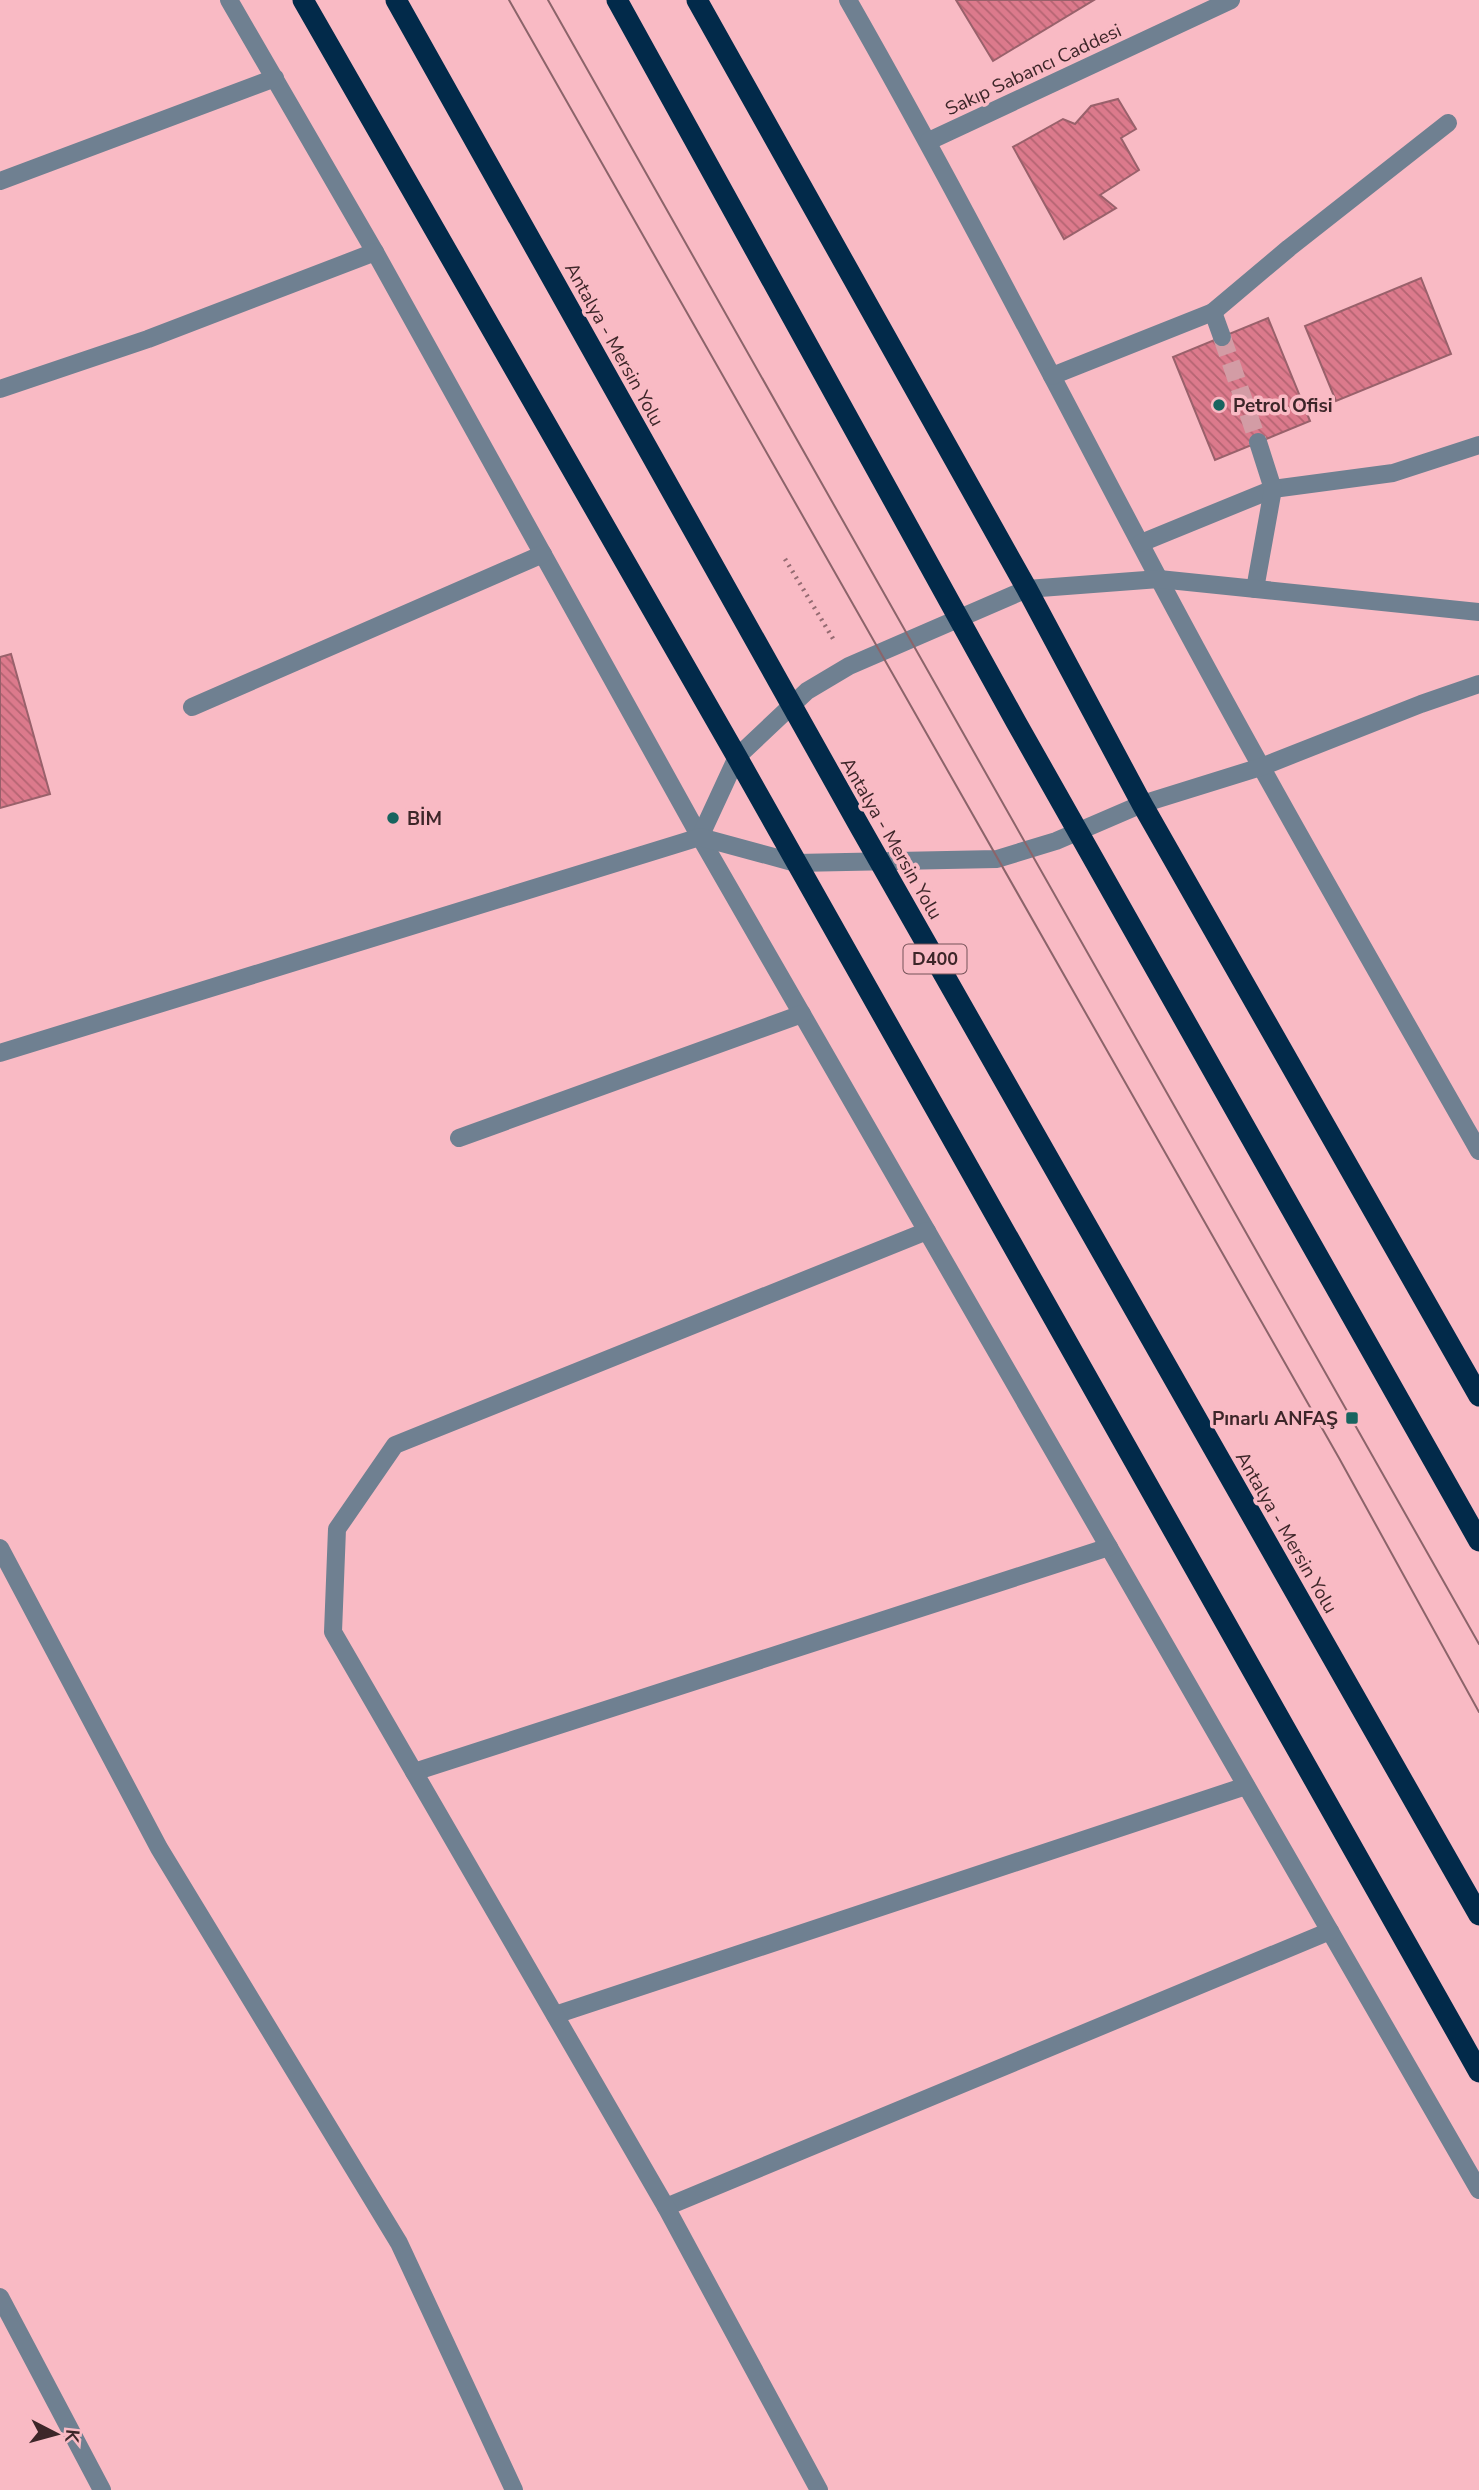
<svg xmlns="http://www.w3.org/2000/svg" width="1479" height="2490" font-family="'Nunito Sans',sans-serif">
  <defs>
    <pattern id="building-back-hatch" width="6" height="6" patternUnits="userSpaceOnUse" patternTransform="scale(1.75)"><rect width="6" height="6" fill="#dc7a8c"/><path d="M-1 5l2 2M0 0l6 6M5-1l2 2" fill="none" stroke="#b46472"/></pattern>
  </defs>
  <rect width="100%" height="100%" fill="#f9bac4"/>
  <!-- building -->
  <g fill="url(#building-back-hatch)" stroke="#99616b" stroke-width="2">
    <polygon points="956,0 1094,0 993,61"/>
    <polygon points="1118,99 1136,129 1121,138 1139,170 1100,195 1116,208 1064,239 1013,147 1063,119 1075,124 1091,106"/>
    <polygon points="1421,278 1451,354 1336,401 1305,326"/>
    <polygon points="1268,318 1310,421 1215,460 1173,357"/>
    <polygon points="11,654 50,794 0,808 0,657"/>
  </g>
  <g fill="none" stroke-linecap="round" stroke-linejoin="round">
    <!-- minor-tunnel -->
    <polyline stroke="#d39ca5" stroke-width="18" stroke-dasharray="18 9" stroke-linecap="butt" points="1222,337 1258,442"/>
    <!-- path -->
    <polyline stroke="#956b72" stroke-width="4.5" stroke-dasharray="2 5" stroke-linecap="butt" points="785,559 835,642"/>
    <!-- minor -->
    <g stroke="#6f8091" stroke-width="18">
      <polyline points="229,0 375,252 700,837 1479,2190"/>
      <path d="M 848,0 C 957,191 1057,387 1160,581 C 1262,773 1371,961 1479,1151"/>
      <polyline points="929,141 1231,0"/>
      <polyline points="0,181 275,78"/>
      <polyline points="1213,312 1289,248 1448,123"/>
      <polyline points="1052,376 1213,312 1222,337"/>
      <polyline points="0,389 148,339 375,252"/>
      <polyline points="1141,543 1273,489 1393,473 1479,445"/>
      <polyline points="1255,589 1273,489 1258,442"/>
      <polyline points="192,707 543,554"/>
      <polyline points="700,837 737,757 807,691 849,666 1027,589 1159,579 1479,612"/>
      <polyline points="0,1053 700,837 796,863 997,859 1056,841 1142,804 1261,767 1421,704 1479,684"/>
      <polyline points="459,1138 802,1014"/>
      <polyline points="0,1548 159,1848 399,2243 514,2490"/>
      <polyline points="414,1772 1109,1547"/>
      <polyline points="555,2015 1246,1786"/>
      <polyline points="666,2207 1330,1931"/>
      <polyline points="0,2297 102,2490"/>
      <polyline points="819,2490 666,2207 333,1632 337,1529 395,1445 927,1231"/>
    </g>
    <!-- highway -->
    <g stroke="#022a4a" stroke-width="21">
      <polyline points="303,0 737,757 1479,2072"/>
      <polyline points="697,0 1027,589 1142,804 1479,1396"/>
    </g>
    <!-- tram -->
    <g stroke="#8c646a" stroke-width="2">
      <polyline points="509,0 1339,1458 1479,1712"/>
      <polyline points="548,0 1479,1644"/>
    </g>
    <!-- highway-bridge -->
    <g stroke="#022a4a" stroke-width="21">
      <polyline points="396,0 860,827 1479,1915"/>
      <polyline points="617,0 1016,722 1479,1541"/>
    </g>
  </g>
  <!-- markers -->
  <g fill="#17645f" stroke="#f9bac4" stroke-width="2.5">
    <circle cx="1219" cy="405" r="7"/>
    <circle cx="393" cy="818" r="7"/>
    <rect x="1345" y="1411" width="14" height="14" rx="3.5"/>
  </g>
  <g text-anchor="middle" stroke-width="7" stroke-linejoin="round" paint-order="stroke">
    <!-- shield labels -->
    <rect fill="#f9bac4" stroke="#755258" stroke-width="2" x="903.5" y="944.5" width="63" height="29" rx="5"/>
    <g font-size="18" font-weight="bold" fill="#3d2629">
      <text x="935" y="965">D400</text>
    </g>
    <!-- street labels -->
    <g font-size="19" fill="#3d2629" stroke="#f9bac4">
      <text transform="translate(1033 69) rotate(-25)" y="7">Sakıp Sabancı Caddesi</text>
      <text transform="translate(615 344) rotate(61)" y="7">Antalya - Mersin Yolu</text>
      <text transform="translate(892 838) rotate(60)" y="7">Antalya - Mersin Yolu</text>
      <text transform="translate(1287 1532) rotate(60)" y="7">Antalya - Mersin Yolu</text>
    </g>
    <!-- poi labels -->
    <g font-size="19" font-weight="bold" fill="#3d2629" stroke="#f9bac4" text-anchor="start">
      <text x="1233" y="412">Petrol Ofisi</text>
      <text x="407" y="825">BİM</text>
      <text x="1338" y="1425" text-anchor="end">Pınarlı ANFAŞ</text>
    </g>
  </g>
  <!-- north arrow -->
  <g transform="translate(56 2434) rotate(96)" stroke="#f9bac4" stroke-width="5" paint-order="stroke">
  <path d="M0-5L12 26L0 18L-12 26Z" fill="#3d2629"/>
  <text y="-10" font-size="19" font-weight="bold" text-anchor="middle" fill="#3d2629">K</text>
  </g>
</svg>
